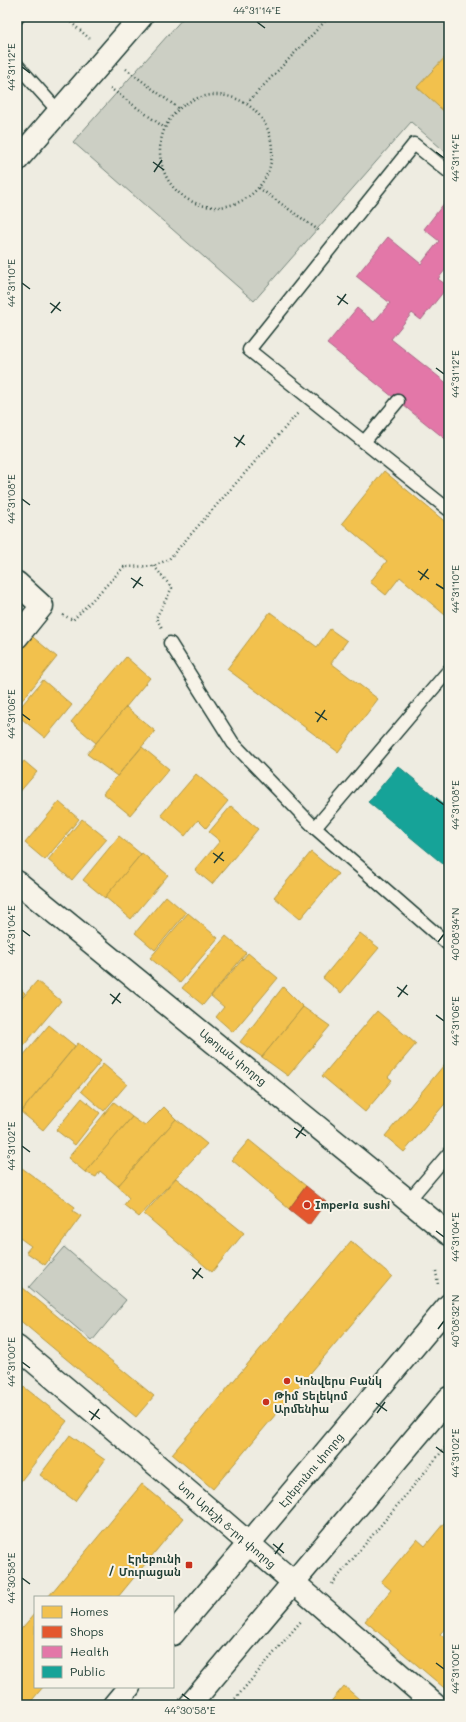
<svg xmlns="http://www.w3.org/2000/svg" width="466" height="1722" font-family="Mali,'Noto Sans Armenian',sans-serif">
  <rect width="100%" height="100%" fill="#eeece1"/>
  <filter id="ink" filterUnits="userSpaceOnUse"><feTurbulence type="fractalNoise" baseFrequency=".025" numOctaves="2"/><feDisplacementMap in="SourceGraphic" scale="8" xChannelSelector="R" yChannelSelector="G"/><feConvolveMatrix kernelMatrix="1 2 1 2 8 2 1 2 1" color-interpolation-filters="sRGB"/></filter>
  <g filter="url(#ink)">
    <!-- green -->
    <g fill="#cccfc4" stroke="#76867c">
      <polygon points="184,17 449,17 449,155 411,122 254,301 73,142"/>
      <polygon points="64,1247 126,1300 92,1341 29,1287"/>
    </g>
    <!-- homes -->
    <g fill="#f2c14e" stroke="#b39946">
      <polygon points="449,53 449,116 417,87"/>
      <polygon points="384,471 449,525 449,610 445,615 400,577 386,595 370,582 387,561 342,523"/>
      <polygon points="270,612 317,647 330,629 347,641 331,663 378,699 338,752 227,669"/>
      <polygon points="28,633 57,657 20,703 17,701 17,646"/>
      <polygon points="126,657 150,678 96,743 71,722"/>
      <polygon points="43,680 72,705 45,738 17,715 17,711"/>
      <polygon points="126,707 155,731 117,776 87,754"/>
      <polygon points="142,747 169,769 130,815 103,793"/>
      <polygon points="24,761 37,772 17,795 17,770"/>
      <polygon points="196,774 228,801 206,828 198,820 185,836 161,815"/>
      <polygon points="59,802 79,819 45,860 25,843"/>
      <polygon points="231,806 258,829 212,884 195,870 220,841 209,832"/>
      <polygon points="82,819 107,839 72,880 48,860"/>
      <polygon points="119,836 141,854 105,898 83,880"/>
      <polygon points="311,852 338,874 300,919 274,897"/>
      <polygon points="142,853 168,875 131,919 105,897"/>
      <polygon points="166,896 186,913 155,950 135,933"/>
      <polygon points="188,913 218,938 180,983 150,958"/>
      <polygon points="360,933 379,948 341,993 323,978"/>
      <polygon points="226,936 246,953 203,1005 182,988"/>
      <polygon points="248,953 278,978 233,1032 216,1017 224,1007 211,996"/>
      <polygon points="37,981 61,1001 24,1045 17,1039 17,1004"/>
      <polygon points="17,986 25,993 17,1003"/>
      <polygon points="283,987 303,1007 262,1057 240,1042"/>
      <polygon points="303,1007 330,1026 288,1076 262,1057"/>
      <polygon points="377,1011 416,1044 388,1077 392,1080 365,1112 322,1076"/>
      <polygon points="49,1025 75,1046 20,1113 17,1110 17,1063"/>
      <polygon points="78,1043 101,1061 43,1130 21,1112"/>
      <polygon points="17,1045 22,1049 17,1056"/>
      <polygon points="449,1059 449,1099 404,1152 385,1136"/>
      <polygon points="103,1064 127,1084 104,1111 81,1091"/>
      <polygon points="82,1098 100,1113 75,1145 56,1130"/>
      <polygon points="114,1102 132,1117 85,1172 68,1158"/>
      <polygon points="164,1107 176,1119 118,1186 100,1171 96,1177 85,1172 132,1117 145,1126"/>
      <polygon points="176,1119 207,1144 139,1217 124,1205 129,1198 118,1186"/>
      <polygon points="249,1140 306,1186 289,1209 232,1160"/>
      <polygon points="22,1168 75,1207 73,1211 81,1216 45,1265 26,1252 31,1246 17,1236 17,1174"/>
      <polygon points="176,1178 244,1233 212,1272 144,1214"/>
      <polygon points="351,1241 392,1276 213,1489 172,1454"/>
      <polygon points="17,1283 154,1396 136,1417 17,1318"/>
      <polygon points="24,1387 67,1421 17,1486 17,1396"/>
      <polygon points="70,1435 105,1460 75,1501 40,1475"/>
      <polygon points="142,1484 183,1518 118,1597 48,1597"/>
      <polygon points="449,1517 449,1624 440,1634 449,1642 449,1692 365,1621 391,1590 381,1582 417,1539 425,1546"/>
      <polygon points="35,1613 35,1687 43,1687 28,1705 17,1705 17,1634"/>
      <polygon points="344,1686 366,1705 328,1705"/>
    </g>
    <!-- shops -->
    <polygon fill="#e4572e" stroke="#a94f30" points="306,1186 326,1202 309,1225 289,1209"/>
    <!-- health -->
    <polygon fill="#e377a8" stroke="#a86685" points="449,197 449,265 438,279 448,286 421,320 412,313 391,339 449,385 449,442 327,344 357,308 374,322 390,303 356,276 388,237 421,264 439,241 424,229"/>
    <!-- public -->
    <polygon fill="#17a398" stroke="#19847a" points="398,766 449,808 449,869 368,802"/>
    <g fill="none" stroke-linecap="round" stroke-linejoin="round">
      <!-- service casing -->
      <g stroke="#1f3d34" stroke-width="15">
        <g id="service">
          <polyline points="17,18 18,17"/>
          <polyline points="17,65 59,112"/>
          <polyline points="449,172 414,144 249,350 449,510"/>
          <polyline points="364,442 398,401"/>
          <polyline points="170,643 233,743 315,828 449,945"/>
          <polyline points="315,828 449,670"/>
          <polyline points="409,1200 449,1153"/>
        </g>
      </g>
      <!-- minor casing -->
      <g stroke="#1f3d34" stroke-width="25">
        <g id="minor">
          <polyline points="17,160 141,17"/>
          <polyline points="17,583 42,606 17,637"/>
          <polyline points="17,1347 224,1522 435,1705"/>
        </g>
      </g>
      <!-- secondary casing -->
      <g stroke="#1f3d34" stroke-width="25">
        <polyline id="secondary" points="17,882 449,1234"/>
      </g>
      <!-- primary casing -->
      <g stroke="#1f3d34" stroke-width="25">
        <g id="primary">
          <polyline points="173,1634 449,1305"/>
          <polyline points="114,1705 129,1687"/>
          <polyline points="190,1705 449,1398"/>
        </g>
      </g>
      <!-- path -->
      <g stroke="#1f3d34" stroke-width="2.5" stroke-dasharray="1 3" stroke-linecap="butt">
        <polyline points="65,17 90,39"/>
        <polyline points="126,69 178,108"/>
        <polyline points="110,88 165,128"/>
        <circle cx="216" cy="151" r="56"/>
        <polyline points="247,103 329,17"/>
        <polyline points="259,188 321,232"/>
        <polyline points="154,566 172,588 156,618 162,628"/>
        <polyline points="63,615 73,620 124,567 154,566 169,559 298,413"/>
        <polyline points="436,1271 438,1285"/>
        <polyline points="332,1584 449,1443"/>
        <polyline points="230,1705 302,1620"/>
      </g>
      <!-- service -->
      <use href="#service" stroke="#f7f3e8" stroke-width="12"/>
      <!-- minor -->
      <use href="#minor" stroke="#f7f3e8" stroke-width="22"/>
      <!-- secondary -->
      <use href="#secondary" stroke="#f7f3e8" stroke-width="22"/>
      <!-- primary -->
      <use href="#primary" stroke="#f7f3e8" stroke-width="22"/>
    </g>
  </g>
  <!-- ticks -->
  <path fill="none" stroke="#1f3d34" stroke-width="1.5" d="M 257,22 L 265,28M 22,67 L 30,73M 436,152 L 444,158M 153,162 L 164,170M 154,172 L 162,160M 22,283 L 30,289M 337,296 L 348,304M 50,303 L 61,311M 338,305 L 346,294M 51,313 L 60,302M 436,368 L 444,374M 234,437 L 245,445M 236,447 L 244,435M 22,499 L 30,505M 418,571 L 429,579M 131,578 L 143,586M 420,580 L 428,569M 436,584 L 444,589M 133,588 L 141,577M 315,712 L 327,720M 22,714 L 30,720M 317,722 L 325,710M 436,799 L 444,805M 213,853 L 224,861M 214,863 L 223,852M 22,930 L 30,936M 438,942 L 444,934M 397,987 L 408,995M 110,994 L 121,1003M 398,997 L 407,985M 112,1004 L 120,993M 436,1015 L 444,1021M 294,1128 L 306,1136M 296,1138 L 304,1127M 22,1146 L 30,1152M 436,1231 L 444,1237M 192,1269 L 203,1278M 193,1279 L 201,1268M 438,1329 L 444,1321M 22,1362 L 30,1368M 376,1403 L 387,1411M 89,1411 L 100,1419M 377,1413 L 385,1402M 91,1420 L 99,1409M 436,1447 L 444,1453M 273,1544 L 284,1553M 275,1554 L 283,1543M 22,1578 L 30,1584M 436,1663 L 444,1669M 182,1694 L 190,1700"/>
  <!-- markers -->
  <g fill="#c8321e" stroke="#f7f3e8" stroke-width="1.5">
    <circle cx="307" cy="1205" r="4"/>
    <circle cx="287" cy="1381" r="4"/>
    <circle cx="266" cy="1402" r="4"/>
    <rect x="185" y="1561" width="8" height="8" rx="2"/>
  </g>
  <g text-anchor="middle" stroke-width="4" stroke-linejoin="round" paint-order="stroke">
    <!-- street labels -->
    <g font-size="11" fill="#1f3d34" stroke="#f7f3e8">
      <text transform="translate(233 1057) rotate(39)" y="4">Աթոյան փողոց</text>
      <text transform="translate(311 1470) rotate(-50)" y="4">Էրեբունու փողոց</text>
      <text transform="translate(227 1525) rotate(41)" y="4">Նոր Արեշի 8-րդ փողոց</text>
    </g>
    <!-- poi labels -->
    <g font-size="11" font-weight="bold" fill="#1f3d34" stroke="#f7f3e8" text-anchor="start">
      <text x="315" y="1209">Imperia sushi</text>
      <text x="295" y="1385">Կոնվերս Բանկ</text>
      <text x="274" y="1400">Թիմ Տելեկոմ<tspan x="274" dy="13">Արմենիա</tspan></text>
      <text x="181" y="1563" text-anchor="end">Էրեբունի<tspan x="181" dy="13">/ Մուրացան</tspan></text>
    </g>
  </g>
  <!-- margin -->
  <rect width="466" height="1722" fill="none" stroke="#f7f3e8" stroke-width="44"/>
  <!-- legend -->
  <rect x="34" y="1596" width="140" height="92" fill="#f7f3e8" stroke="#a1aaa0"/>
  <rect x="42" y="1606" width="20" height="12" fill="#f2c14e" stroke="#a1aaa0"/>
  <text x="70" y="1616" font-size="12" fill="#1f3d34">Homes</text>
  <rect x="42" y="1626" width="20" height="12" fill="#e4572e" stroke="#a1aaa0"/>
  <text x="70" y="1636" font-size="12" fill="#1f3d34">Shops</text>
  <rect x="42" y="1646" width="20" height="12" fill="#e377a8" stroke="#a1aaa0"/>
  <text x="70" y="1656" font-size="12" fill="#1f3d34">Health</text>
  <rect x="42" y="1666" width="20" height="12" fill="#17a398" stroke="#a1aaa0"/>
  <text x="70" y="1676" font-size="12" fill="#1f3d34">Public</text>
  <rect x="22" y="22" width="422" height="1678" fill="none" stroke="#1f3d34" stroke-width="1.5"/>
  <g font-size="10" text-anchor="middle" fill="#1f3d34">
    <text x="257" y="14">44°31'14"E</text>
    <text transform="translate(11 67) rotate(-90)" y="4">44°31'12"E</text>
    <text transform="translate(455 158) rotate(-90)" y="4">44°31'14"E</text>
    <text transform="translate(11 283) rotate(-90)" y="4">44°31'10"E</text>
    <text transform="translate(455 374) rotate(-90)" y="4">44°31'12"E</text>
    <text transform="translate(11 499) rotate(-90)" y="4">44°31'08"E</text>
    <text transform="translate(455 589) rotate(-90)" y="4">44°31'10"E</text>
    <text transform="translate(11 714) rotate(-90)" y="4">44°31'06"E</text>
    <text transform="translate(455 805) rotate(-90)" y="4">44°31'08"E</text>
    <text transform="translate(11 930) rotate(-90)" y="4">44°31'04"E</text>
    <text transform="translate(455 934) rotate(-90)" y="4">40°08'34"N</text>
    <text transform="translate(455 1021) rotate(-90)" y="4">44°31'06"E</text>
    <text transform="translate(11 1146) rotate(-90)" y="4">44°31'02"E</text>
    <text transform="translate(455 1237) rotate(-90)" y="4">44°31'04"E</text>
    <text transform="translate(455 1321) rotate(-90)" y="4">40°08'32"N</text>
    <text transform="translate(11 1362) rotate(-90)" y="4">44°31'00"E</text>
    <text transform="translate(455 1453) rotate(-90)" y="4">44°31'02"E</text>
    <text transform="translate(11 1578) rotate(-90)" y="4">44°30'58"E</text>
    <text transform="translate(455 1669) rotate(-90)" y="4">44°31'00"E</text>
    <text x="190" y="1714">44°30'58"E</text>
  </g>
</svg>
